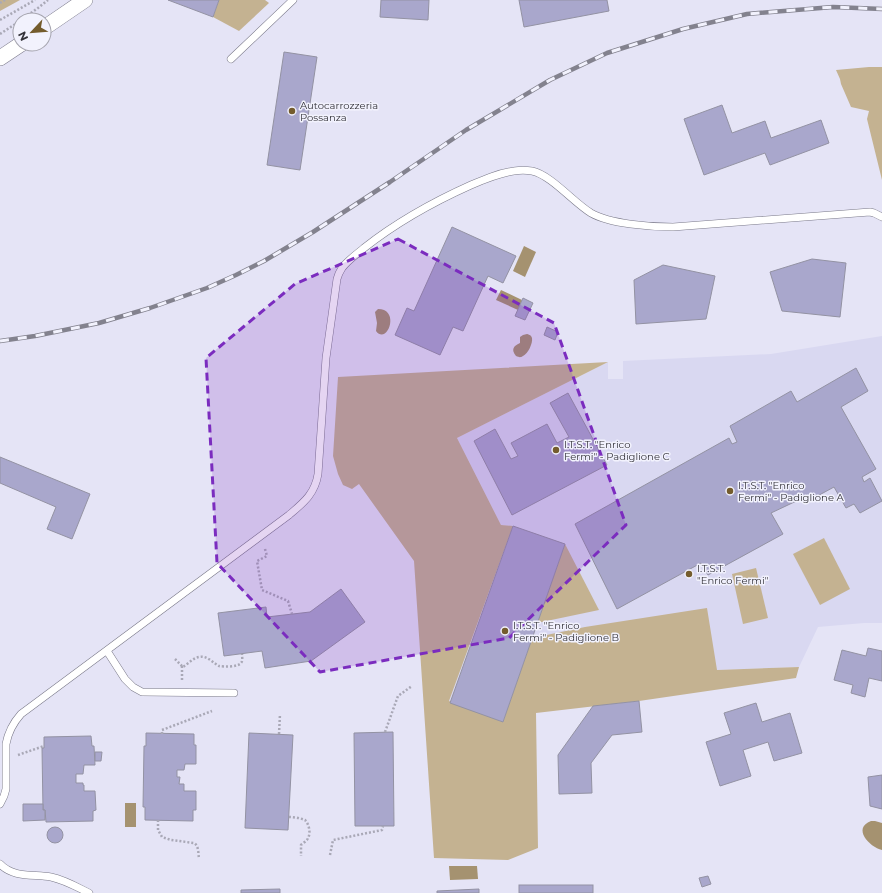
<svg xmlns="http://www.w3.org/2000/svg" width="882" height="893" font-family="Montserrat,sans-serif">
  <rect width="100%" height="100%" fill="#e5e4f6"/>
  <!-- built -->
  <polygon fill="#d9d8f1" points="882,336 882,623 864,623 818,627 799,667 717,670 594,689 503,722 449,701 512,526 501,525 457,438 608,362 608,379 623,379 623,361 771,354"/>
  <!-- green -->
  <g fill="#c4b291">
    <polygon points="0,0 20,0 0,11"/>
    <polygon points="219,0 265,0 269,3 239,31 213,17"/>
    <polygon points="869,67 882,67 882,180 867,119 869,111 851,107 841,84 840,79 836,70"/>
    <polygon points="608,362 457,438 501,525 513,526 449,701 503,722 532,638 585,627 707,608 717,670 799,667 796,678 639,701 536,713 538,848 508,860 434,858 414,561 359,484 352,489 343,485 338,474 333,456 338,377"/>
    <polygon points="824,538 850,589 820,605 793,554"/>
    <polygon points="565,544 599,610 537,623"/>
    <polygon points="756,568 768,618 743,624 732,574"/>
  </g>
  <!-- water -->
  <g fill="#a59270">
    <polygon points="524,246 536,252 525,277 513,271"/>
    <polygon points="501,290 522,300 518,310 496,300"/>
    <path d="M 378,309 C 401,309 387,346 376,331 L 377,323 L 375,312 Z"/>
    <path d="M 527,334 C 530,335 531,335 532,338 C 533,343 528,354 523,356 C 520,358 519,357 516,356 C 511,350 513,346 520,343 L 520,337 L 523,335 Z"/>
    <rect x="125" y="803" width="11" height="24"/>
    <path d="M 871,821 L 875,821 L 882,823 L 882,850 C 869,847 852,828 871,821 Z"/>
    <polygon points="449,866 477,866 478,879 450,880"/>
  </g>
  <!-- building -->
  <g fill="#a9a7cc" stroke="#9392a3">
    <polygon points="168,0 219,0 213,17"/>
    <polygon points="381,0 429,0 428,20 380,17"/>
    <polygon points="519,0 607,0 609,11 524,27"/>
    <polygon points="284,52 317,57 300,170 267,165"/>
    <polygon points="722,105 732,133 765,121 771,138 821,120 829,143 770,165 765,153 704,175 684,119"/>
    <polygon points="452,227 516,256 503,283 488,276 463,331 453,327 440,355 395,335 407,308 414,311"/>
    <polygon points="812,259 846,263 840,317 782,311 770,272"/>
    <polygon points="663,265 715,276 706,319 636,324 634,280"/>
    <polygon points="523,298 533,303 525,320 515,316"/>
    <polygon points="547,327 558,332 555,340 544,335"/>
    <polygon points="856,368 868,391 841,407 876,469 862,477 864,482 870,478 882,501 860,513 854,504 846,508 834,487 810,500 807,496 771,513 783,534 708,575 701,563 617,609 575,524 729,438 732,444 737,442 730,426 791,391 797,402"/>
    <polygon points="568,393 607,465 512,515 474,441 495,429 511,459 518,456 511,443 547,424 557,443 569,437 550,403"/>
    <polygon points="0,457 90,494 72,539 47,529 56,507 0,483"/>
    <polygon points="513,526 565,544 503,722 450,703"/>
    <polygon points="341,589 365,622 311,661 265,668 262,651 224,656 218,613 266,607 267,617 310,612"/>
    <polygon points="868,648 882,651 882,681 869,678 865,697 851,693 853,685 834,680 842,650 866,656"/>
    <polygon points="639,701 642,732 612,735 591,763 592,793 559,794 558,755 593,706"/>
    <polygon points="756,703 762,722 790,713 802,753 774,761 768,742 743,750 751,776 720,786 706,742 731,734 724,713"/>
    <polygon points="393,732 394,826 355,826 354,733"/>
    <polygon points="146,733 194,734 194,745 196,745 196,764 185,764 184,770 177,770 177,777 180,777 179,784 184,784 184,791 196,791 196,810 193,810 193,821 145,820 145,807 143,807 144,746 146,746"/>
    <polygon points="249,733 293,735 288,830 245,828"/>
    <polygon points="91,736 92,746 94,746 95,765 84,765 83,774 76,774 76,783 83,783 83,785 84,785 84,791 95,791 96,810 93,811 93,821 46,822 45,810 43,810 42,748 44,748 44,737"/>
    <polygon points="95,752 102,752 101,761 95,761"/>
    <polygon points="882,775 882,809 870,806 868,777"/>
    <polygon points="23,804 43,804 43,810 45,810 45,820 23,821"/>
    <circle cx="55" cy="835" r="8"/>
    <polygon points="708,876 711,884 702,887 699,878"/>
    <rect x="519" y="885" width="74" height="8"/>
    <polygon points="280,889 280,893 241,893 241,890"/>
    <polygon points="479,889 479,893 437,893 437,891"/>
  </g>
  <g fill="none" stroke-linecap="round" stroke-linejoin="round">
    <!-- lane casing -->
    <g stroke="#7a7989" stroke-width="8">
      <g id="lane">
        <polyline points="231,59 293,0"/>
        <polyline points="107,651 125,679 133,687 142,692 234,693"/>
        <path d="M 0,804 L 4,796 L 6,789 L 6,744 C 8,733 13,723 21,714 L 289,515 C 303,503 315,494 318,474 L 326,358 L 337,279 C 338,275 340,271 342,268 C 348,260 357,254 364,248 C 397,222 433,202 471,185 C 485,179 499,173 514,171 C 520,170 526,170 532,171 C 551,175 573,202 591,213 C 610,224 651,227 673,227 L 870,212 L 874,213 L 882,217"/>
        <path d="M 0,864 C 13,878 34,874 51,877 C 65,880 77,887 89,893"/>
      </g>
    </g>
    <!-- street casing -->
    <g stroke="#7a7989" stroke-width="16">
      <g id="street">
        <polyline points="44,28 85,0"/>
        <polyline points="0,58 21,44"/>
      </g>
    </g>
    <!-- path -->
    <g stroke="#a9a8b6" stroke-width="2.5" stroke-dasharray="2 2" stroke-linecap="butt">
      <polyline points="0,3 5,0"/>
      <polyline points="0,20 35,0"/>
      <polyline points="21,20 38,8 48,0"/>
      <polyline points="0,34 20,21"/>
      <polyline points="265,549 267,556 257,561 262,590 288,601 292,614"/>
      <path d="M 175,659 L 183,667 C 188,664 193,658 199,657 C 207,655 213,663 219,666 C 224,667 238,667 241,663 C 243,661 242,657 242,654"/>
      <polyline points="182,666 182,680"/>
      <polyline points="385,732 398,696 412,686"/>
      <polyline points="162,734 162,730 212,711"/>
      <polyline points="279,734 280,714"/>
      <polyline points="18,755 44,746"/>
      <path d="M 289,817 C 294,817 300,818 305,820 C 309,824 311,833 308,838 C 307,841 303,843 301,845 L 301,856"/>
      <path d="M 158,820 L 158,830 L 162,837 L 171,840 L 194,843 C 199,846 198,853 199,858"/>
      <polyline points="330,855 333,840 382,830 383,826"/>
    </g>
    <!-- lane -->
    <use href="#lane" stroke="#fff" stroke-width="7"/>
    <!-- street -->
    <use href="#street" stroke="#fff" stroke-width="15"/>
    <!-- rail casing -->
    <g stroke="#83828e" stroke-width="4.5">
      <polyline id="rail" points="0,341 35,336 99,323 150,308 207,288 236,275 264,261 313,232 390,182 466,130 550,80 607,53 683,29 747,14 833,7 882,9"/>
    </g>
    <!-- rail -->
    <use href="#rail" stroke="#f2f2fd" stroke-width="3" stroke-dasharray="9" stroke-linecap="butt"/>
  </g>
  <!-- marked area -->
  <path fill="#7b2cbf" fill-opacity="0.2" stroke="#7b2cbf" stroke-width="3" stroke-dasharray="8 5" stroke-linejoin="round" d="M 398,239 L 554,323 L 626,525 L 509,638 L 320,672 L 217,563 L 206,358 L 295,284 Z"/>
  <!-- markers -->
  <g fill="#745c2d" stroke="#f2f2fd" stroke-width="1.5">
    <circle cx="292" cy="111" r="4"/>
    <circle cx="556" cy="450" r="4"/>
    <circle cx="730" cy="491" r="4"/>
    <circle cx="689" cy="574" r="4"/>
    <circle cx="505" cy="631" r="4"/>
  </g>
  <g text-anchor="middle" stroke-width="3" stroke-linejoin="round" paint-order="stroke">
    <!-- poi labels -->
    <g font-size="10" fill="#333239" stroke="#f2f2fd" text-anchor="start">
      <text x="300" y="109">Autocarrozzeria<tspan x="300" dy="12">Possanza</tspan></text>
      <text x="564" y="448">I.T.S.T. "Enrico<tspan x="564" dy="12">Fermi" - Padiglione C</tspan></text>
      <text x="738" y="489">I.T.S.T. "Enrico<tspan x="738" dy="12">Fermi" - Padiglione A</tspan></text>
      <text x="697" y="572">I.T.S.T.<tspan x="697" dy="12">"Enrico Fermi"</tspan></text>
      <text x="513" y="629">I.T.S.T. "Enrico<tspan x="513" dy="12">Fermi" - Padiglione B</tspan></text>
    </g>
  </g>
  <!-- north arrow -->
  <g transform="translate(32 32) rotate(244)"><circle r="19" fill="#f2f2fd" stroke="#a6a5af"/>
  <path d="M0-3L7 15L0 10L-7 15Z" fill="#745c2d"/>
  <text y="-6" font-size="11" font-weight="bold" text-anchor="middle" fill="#333239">N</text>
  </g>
</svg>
